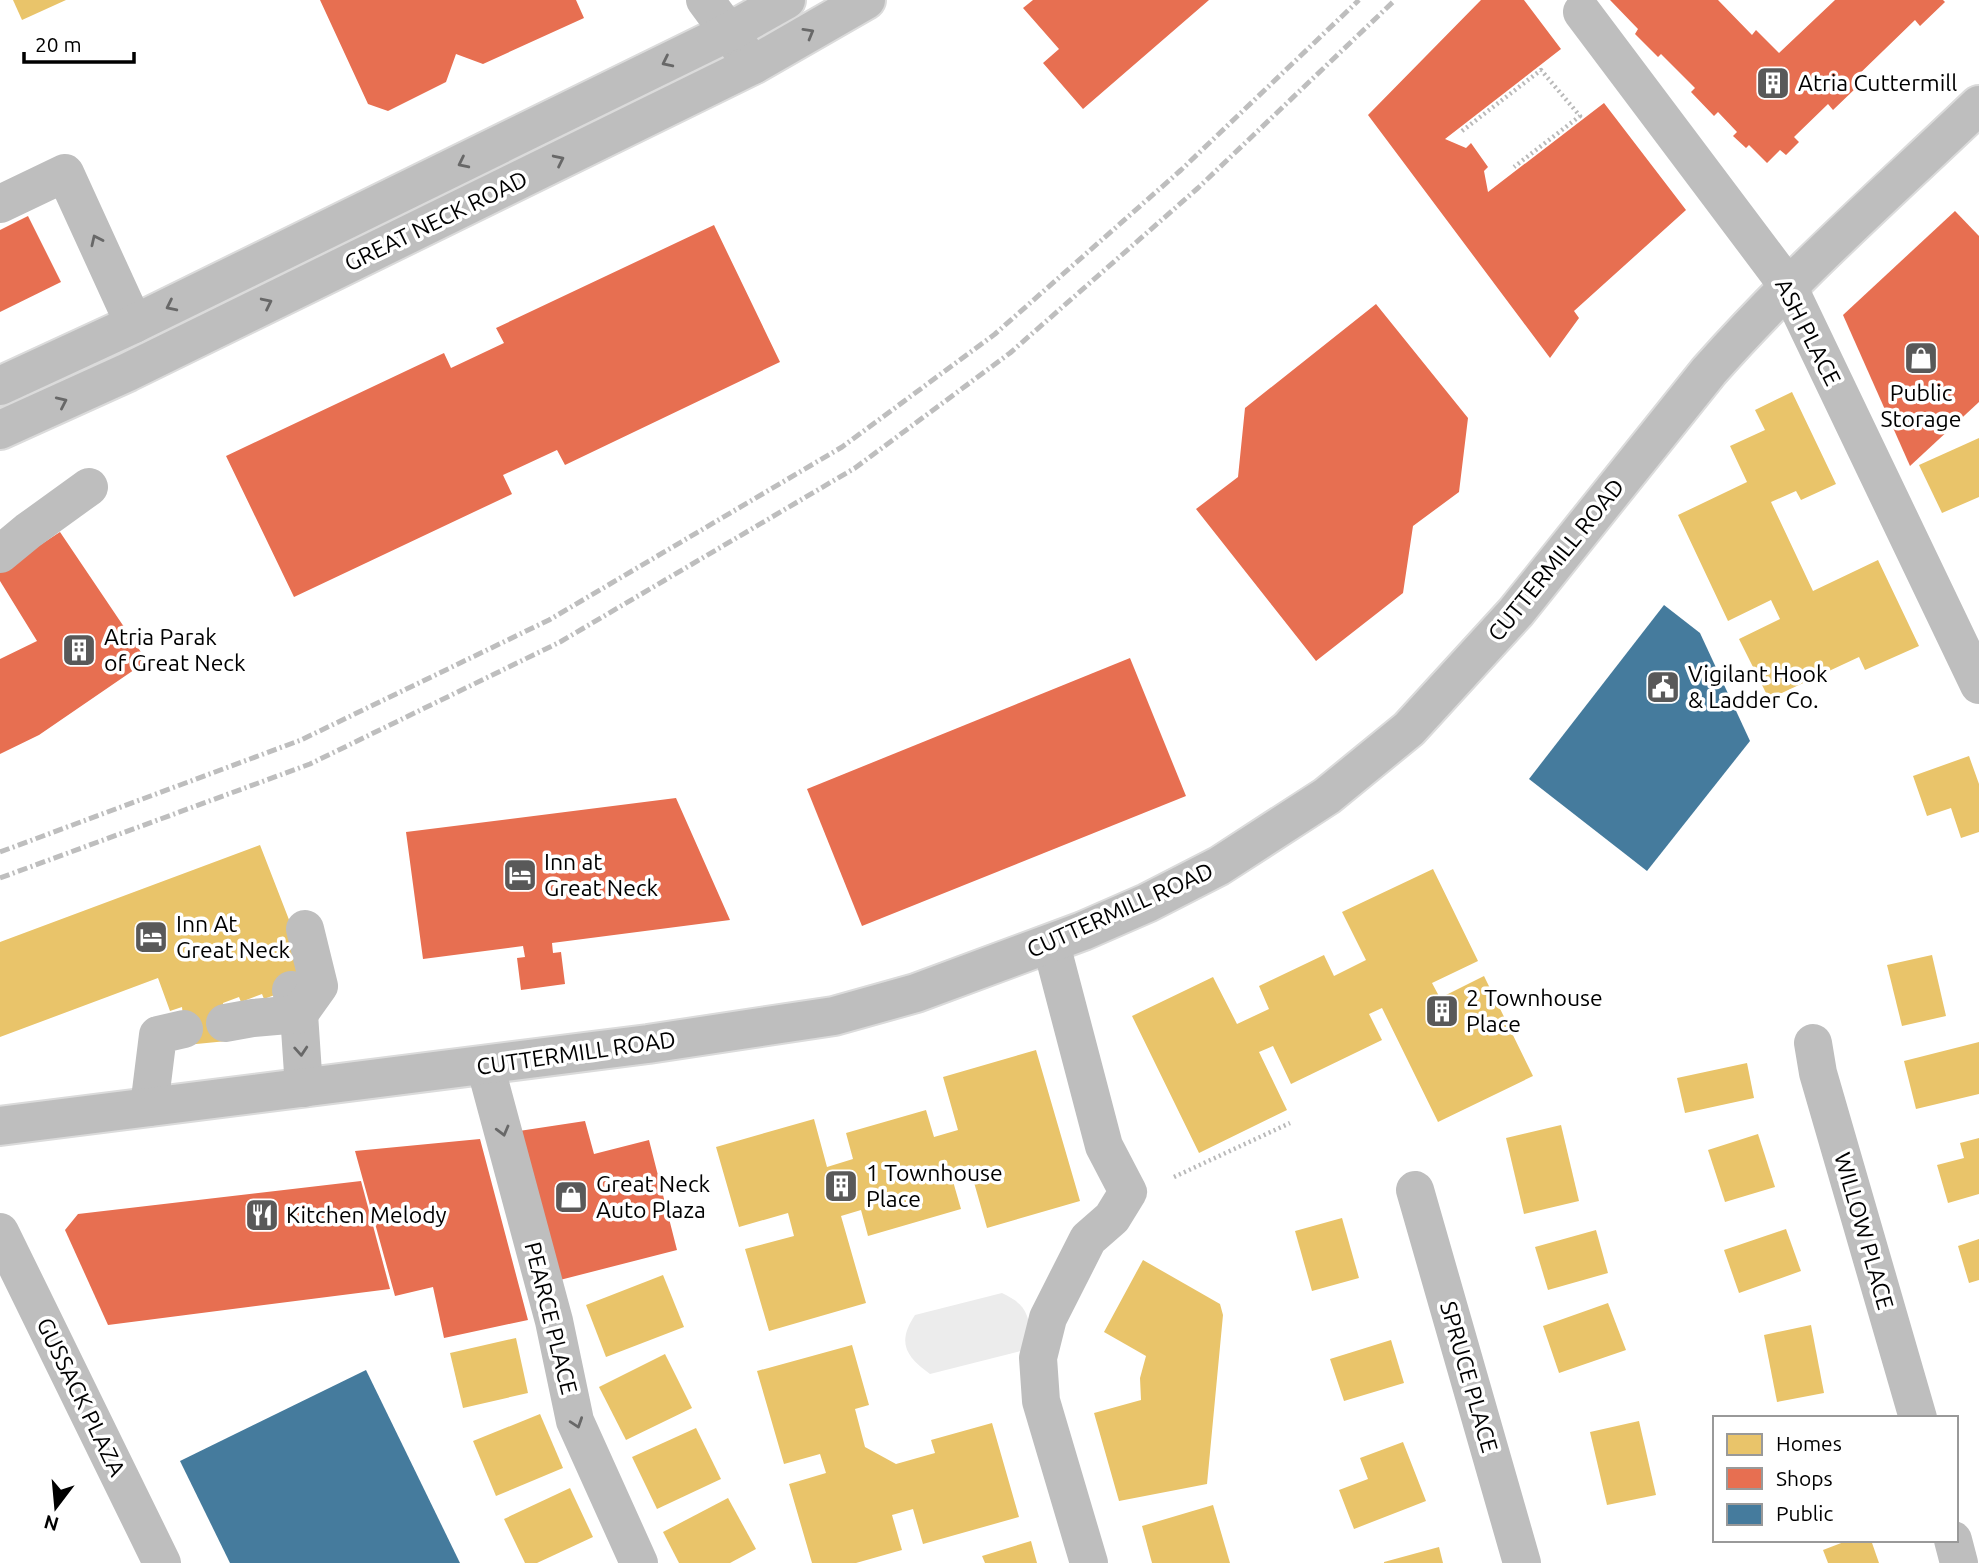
<svg xmlns="http://www.w3.org/2000/svg" width="1979" height="1563" font-family="Ubuntu,sans-serif">
  <rect width="100%" height="100%" fill="#fff"/>
  <!-- green -->
  <path fill="#ececec" d="M 1002,1293 C 1025,1304 1028,1312 1031,1336 L 1021,1351 L 930,1374 C 905,1356 897,1342 915,1315 Z"/>
  <!-- homes -->
  <g fill="#e9c46a">
    <polygon points="13,0 66,0 22,20"/>
    <polygon points="1792,392 1836,484 1801,500 1796,491 1771,502 1813,591 1878,560 1919,646 1865,670 1859,657 1769,699 1739,639 1780,619 1771,600 1728,621 1678,515 1747,482 1730,446 1765,430 1755,410"/>
    <polygon points="1979,438 1979,497 1942,513 1919,465"/>
    <polygon points="1969,756 1979,784 1979,832 1961,838 1951,808 1927,816 1913,776"/>
    <polygon points="260,845 293,930 296,956 296,987 264,999 262,994 241,1002 239,997 223,1003 227,1041 186,1045 182,1007 170,1011 158,978 0,1037 0,942"/>
    <polygon points="1433,869 1478,961 1432,983 1440,998 1484,976 1533,1076 1438,1122 1382,1008 1369,1014 1382,1040 1291,1084 1273,1046 1259,1052 1287,1110 1199,1153 1132,1016 1213,977 1237,1024 1269,1009 1259,986 1324,955 1334,976 1366,960 1342,912"/>
    <polygon points="1932,955 1946,1016 1902,1026 1887,965"/>
    <polygon points="1979,1042 1979,1094 1916,1109 1904,1061"/>
    <polygon points="1036,1050 1080,1201 987,1228 969,1165 950,1171 961,1209 868,1236 861,1210 841,1216 866,1303 769,1331 745,1249 794,1236 788,1213 739,1227 716,1147 814,1119 827,1167 853,1159 846,1133 926,1110 934,1137 958,1130 943,1077"/>
    <polygon points="1747,1063 1754,1098 1685,1113 1677,1078"/>
    <polygon points="1561,1125 1579,1201 1524,1214 1506,1138"/>
    <polygon points="1758,1134 1775,1187 1725,1202 1708,1150"/>
    <polygon points="1979,1138 1979,1194 1948,1203 1937,1165 1964,1158 1960,1143"/>
    <polygon points="1342,1218 1359,1278 1312,1291 1295,1231"/>
    <polygon points="1786,1229 1801,1271 1739,1293 1724,1250"/>
    <polygon points="1596,1230 1608,1273 1548,1290 1535,1247"/>
    <polygon points="1979,1239 1979,1280 1969,1283 1958,1246"/>
    <polygon points="1143,1260 1220,1304 1223,1315 1207,1484 1119,1501 1094,1413 1141,1400 1140,1378 1146,1356 1104,1332"/>
    <polygon points="663,1275 684,1327 606,1357 586,1305"/>
    <polygon points="1608,1303 1626,1350 1559,1373 1543,1326"/>
    <polygon points="1811,1325 1824,1393 1777,1402 1764,1335"/>
    <polygon points="516,1338 528,1393 463,1408 450,1353"/>
    <polygon points="1391,1340 1404,1383 1344,1401 1330,1359"/>
    <polygon points="852,1345 869,1405 855,1409 865,1447 896,1464 935,1453 931,1440 992,1423 1019,1517 923,1544 913,1509 892,1515 902,1550 856,1563 812,1563 789,1484 826,1473 820,1454 784,1464 757,1371"/>
    <polygon points="665,1354 692,1408 626,1440 599,1387"/>
    <polygon points="540,1414 563,1468 496,1496 473,1441"/>
    <polygon points="1639,1421 1656,1495 1607,1505 1590,1432"/>
    <polygon points="696,1428 721,1479 657,1509 632,1457"/>
    <polygon points="1403,1442 1426,1501 1354,1529 1339,1490 1368,1479 1360,1458"/>
    <polygon points="570,1488 593,1537 537,1563 525,1563 504,1519"/>
    <polygon points="728,1498 756,1549 730,1563 679,1563 663,1532"/>
    <polygon points="1213,1505 1230,1563 1152,1563 1142,1526"/>
    <polygon points="1849,1540 1871,1540 1879,1563 1828,1563 1823,1550"/>
    <polygon points="1031,1541 1037,1563 985,1563 982,1556"/>
    <polygon points="1439,1547 1443,1563 1384,1563 1384,1562"/>
  </g>
  <!-- shops -->
  <g fill="#e76f51">
    <polygon points="320,0 576,0 584,18 483,64 456,54 446,82 388,111 368,104"/>
    <polygon points="1033,0 1209,0 1083,109 1043,63 1059,49 1023,8"/>
    <polygon points="1481,0 1524,0 1561,49 1445,139 1466,148 1471,143 1488,167 1484,171 1488,192 1604,103 1686,210 1574,311 1579,318 1550,358 1368,115"/>
    <polygon points="1610,0 1718,0 1752,35 1756,30 1779,53 1835,0 1943,0 1945,2 1920,26 1915,20 1852,81 1858,86 1833,110 1828,104 1794,137 1799,142 1786,155 1780,150 1767,163 1749,145 1746,148 1733,136 1737,132 1718,112 1714,116 1691,92 1695,88 1661,54 1658,57 1635,34 1638,29"/>
    <polygon points="1955,211 1979,236 1979,402 1910,466 1843,315"/>
    <polygon points="28,216 61,282 0,312 0,230"/>
    <polygon points="714,225 780,362 565,465 557,450 503,475 512,494 294,597 226,456 444,353 451,368 504,343 496,328"/>
    <polygon points="1376,304 1468,418 1459,492 1413,526 1403,593 1316,661 1196,509 1238,477 1245,408"/>
    <polygon points="60,532 147,661 39,735 0,754 0,659 37,641 0,581 0,571"/>
    <polygon points="1130,658 1186,796 862,926 807,789"/>
    <polygon points="676,798 730,920 552,943 553,953 561,952 565,984 521,990 517,958 525,957 523,946 423,959 406,832"/>
    <polygon points="585,1121 594,1154 649,1140 677,1250 556,1281 519,1131"/>
    <polygon points="480,1139 528,1320 444,1338 433,1287 395,1296 355,1151"/>
    <polygon points="361,1181 390,1289 108,1325 65,1230 78,1214"/>
  </g>
  <!-- public -->
  <g fill="#457b9d">
    <polygon points="1664,605 1700,633 1750,741 1647,871 1529,779"/>
    <polygon points="366,1370 460,1563 230,1563 180,1461"/>
  </g>
  <g fill="none" stroke-linecap="round" stroke-linejoin="round">
    <!-- major casing -->
    <g stroke="#dbdbdb" stroke-width="42">
      <g id="major">
        <polyline points="0,386 134,324 729,32 786,0"/>
        <polyline points="0,430 128,372 753,65 866,0"/>
        <path d="M 0,1126 L 648,1044 L 834,1016 L 916,993 L 1083,931 L 1147,903 L 1219,866 L 1327,796 L 1409,729 L 1516,612 L 1709,371 C 1793,276 1888,192 1979,105"/>
      </g>
    </g>
    <!-- path -->
    <g stroke="#b9b9b9" stroke-width="4.5" stroke-dasharray="2 3.5" stroke-linecap="butt">
      <polyline points="1462,131 1541,70 1580,116 1514,167"/>
      <polyline points="1174,1177 1290,1123"/>
    </g>
    <!-- minor -->
    <g stroke="#bebebe" stroke-width="38">
      <polyline points="705,0 753,65"/>
      <polyline points="1582,12 1788,286 1979,685"/>
      <polyline points="0,204 65,173 134,324"/>
      <polyline points="0,554 28,531 89,487"/>
      <polyline points="1051,944 1104,1146 1128,1192 1112,1218 1088,1239 1048,1318 1038,1358 1041,1401 1089,1563"/>
      <polyline points="291,990 299,1014 304,1088"/>
      <polyline points="225,1023 253,1018 299,1014 319,986 305,929"/>
      <polyline points="1813,1043 1818,1073 1918,1418"/>
      <polyline points="485,1065 554,1321 575,1421 639,1563"/>
      <polyline points="149,1107 158,1035 184,1029"/>
      <polyline points="1415,1190 1522,1563"/>
      <polyline points="0,1232 162,1563"/>
      <polyline points="1953,1540 1959,1563"/>
    </g>
    <!-- major -->
    <use href="#major" stroke="#bebebe" stroke-width="38"/>
    <!-- rail -->
    <g stroke="#bebebe" stroke-width="5" stroke-dasharray="10 3.5 2 3.5" stroke-linecap="butt">
      <polyline points="0,852 301,740 549,620 842,447 995,334 1181,170 1359,0"/>
      <polyline points="0,878 310,764 560,642 855,468 1010,353 1198,188 1395,0"/>
    </g>
  </g>
  <!-- one-way arrows -->
  <defs><path id="oneway-chevron" d="M-2-3.5L2.5 0L-2 3.5" fill="none" stroke-width="1.6" stroke-linecap="round" stroke-linejoin="round" transform="scale(1.75)"/></defs>
  <g stroke="#686868">
    <use href="#oneway-chevron" transform="translate(809 33) rotate(-30)"/>
    <use href="#oneway-chevron" transform="translate(667 62) rotate(154)"/>
    <use href="#oneway-chevron" transform="translate(559 160) rotate(-26)"/>
    <use href="#oneway-chevron" transform="translate(463 163) rotate(154)"/>
    <use href="#oneway-chevron" transform="translate(96 240) rotate(-115)"/>
    <use href="#oneway-chevron" transform="translate(267 303) rotate(-26)"/>
    <use href="#oneway-chevron" transform="translate(171 306) rotate(154)"/>
    <use href="#oneway-chevron" transform="translate(62 402) rotate(-25)"/>
    <use href="#oneway-chevron" transform="translate(301 1051) rotate(86)"/>
    <use href="#oneway-chevron" transform="translate(503 1131) rotate(75)"/>
    <use href="#oneway-chevron" transform="translate(577 1423) rotate(71)"/>
  </g>
  <!-- icons -->
  <defs>
    <g id="building-square" transform="scale(1.75)"><rect x="-9" y="-9" width="18" height="18" rx="4" fill="#595959" stroke="#fff"/><path d="M-4-6H4V6H1V3H-1V6H-4ZM-2.5-4.3h1.7v1.8h-1.7ZM.8-4.3h1.7v1.8H.8ZM-2.5-1h1.7V.8h-1.7ZM.8-1h1.7V.8H.8Z" fill="#fff"/></g>
    <g id="shop-square" transform="scale(1.75)"><rect x="-9" y="-9" width="18" height="18" rx="4" fill="#595959" stroke="#fff"/><path d="M-5-2.5h2.3a2.7 3.5 0 0 1 5.4 0H5L5.5 6h-11ZM-1.5-2.5h3a1.5 2.3 0 0 0-3 0Z" fill="#fff"/></g>
    <g id="civic-square" transform="scale(1.75)"><rect x="-9" y="-9" width="18" height="18" rx="4" fill="#595959" stroke="#fff"/><path d="M-.6-6.5H3V-4.5H.6V-3L4-1V1h2V6H-6V1h2V-1L-.6-3ZM-1.2 2.5V6h2.4V2.5Z" fill="#fff"/></g>
    <g id="hotel-square" transform="scale(1.75)"><rect x="-9" y="-9" width="18" height="18" rx="4" fill="#595959" stroke="#fff"/><path d="M-6-4.5h1.5V1H6V5H4.5V3h-9V5H-6ZM-4 0a1.8 1.8 0 1 1 3.6 0ZM.5 0V-2.5h3Q6-2.5 6 0Z" fill="#fff"/></g>
    <g id="restaurant-square" transform="scale(1.75)"><rect x="-9" y="-9" width="18" height="18" rx="4" fill="#595959" stroke="#fff"/><path d="M-5-6h1v4h1v-4h1v4h1v-4h1v5L-1.5 .5V6h-2V.5L-5-1ZM5-6V6H3V1.5H1.5Q1.5-4 5-6Z" fill="#fff"/></g>
  </defs>
  <g fill-rule="evenodd">
    <use href="#building-square" x="1773" y="83"/>
    <use href="#shop-square" x="1921" y="358"/>
    <use href="#building-square" x="79" y="650"/>
    <use href="#civic-square" x="1663" y="687"/>
    <use href="#hotel-square" x="520" y="875"/>
    <use href="#hotel-square" x="151" y="937"/>
    <use href="#building-square" x="1442" y="1011"/>
    <use href="#building-square" x="841" y="1186"/>
    <use href="#shop-square" x="571" y="1197"/>
    <use href="#restaurant-square" x="262" y="1215"/>
  </g>
  <g text-anchor="middle" stroke-width="7" stroke-linejoin="round" paint-order="stroke">
    <!-- poi labels -->
    <g font-size="23" fill="#000" stroke="#fff" text-anchor="start">
      <text x="1798" y="91">Atria Cuttermill</text>
      <text x="1921" y="401" text-anchor="middle">Public<tspan x="1921" dy="26">Storage</tspan></text>
      <text x="104" y="645">Atria Parak<tspan x="104" dy="26">of Great Neck</tspan></text>
      <text x="1688" y="682">Vigilant Hook<tspan x="1688" dy="26">&amp; Ladder Co.</tspan></text>
      <text x="544" y="870">Inn at<tspan x="544" dy="26">Great Neck</tspan></text>
      <text x="176" y="932">Inn At<tspan x="176" dy="26">Great Neck</tspan></text>
      <text x="1466" y="1006">2 Townhouse<tspan x="1466" dy="26">Place</tspan></text>
      <text x="866" y="1181">1 Townhouse<tspan x="866" dy="26">Place</tspan></text>
      <text x="596" y="1192">Great Neck<tspan x="596" dy="26">Auto Plaza</tspan></text>
      <text x="286" y="1223">Kitchen Melody</text>
    </g>
    <!-- street labels -->
    <g font-size="23" fill="#000" stroke="#fff">
      <text transform="translate(436 221) rotate(-26)" y="8">GREAT NECK ROAD</text>
      <text transform="translate(1808 332) rotate(63)" y="8">ASH PLACE</text>
      <text transform="translate(1556 560) rotate(-51)" y="8">CUTTERMILL ROAD</text>
      <text transform="translate(1120 910) rotate(-24)" y="8">CUTTERMILL ROAD</text>
      <text transform="translate(576 1053) rotate(-8)" y="8">CUTTERMILL ROAD</text>
      <text transform="translate(1864 1231) rotate(74)" y="8">WILLOW PLACE</text>
      <text transform="translate(551 1318) rotate(76)" y="8">PEARCE PLACE</text>
      <text transform="translate(1469 1377) rotate(74)" y="8">SPRUCE PLACE</text>
      <text transform="translate(81 1397) rotate(64)" y="8">GUSSACK PLAZA</text>
    </g>
  </g>
  <!-- legend -->
  <rect x="1713" y="1416" width="245" height="126" fill="#ffffff" stroke="#999999" stroke-width="2"/>
  <rect x="1727" y="1434" width="35" height="21" fill="#e9c46a" stroke="#999999" stroke-width="2"/>
  <text x="1776" y="1451" font-size="21" fill="#000000">Homes</text>
  <rect x="1727" y="1468" width="35" height="21" fill="#e76f51" stroke="#999999" stroke-width="2"/>
  <text x="1776" y="1486" font-size="21" fill="#000000">Shops</text>
  <rect x="1727" y="1504" width="35" height="21" fill="#457b9d" stroke="#999999" stroke-width="2"/>
  <text x="1776" y="1521" font-size="21" fill="#000000">Public</text>
  <!-- north arrow -->
  <g transform="translate(56 1507) rotate(196)" stroke="#ffffff" stroke-width="5" paint-order="stroke">
  <path d="M0-5L12 26L0 18L-12 26Z" fill="#000000"/>
  <text y="-10" font-size="19" font-weight="bold" text-anchor="middle" fill="#000000">N</text>
  </g>
  <!-- scale -->
  <path d="M24 52v10h110v-10" fill="none" stroke="#000000" stroke-width="3.5"/>
  <text x="35" y="52" font-size="21" fill="#000000" stroke="#ffffff" stroke-width="5" paint-order="stroke">20 m</text>
</svg>
